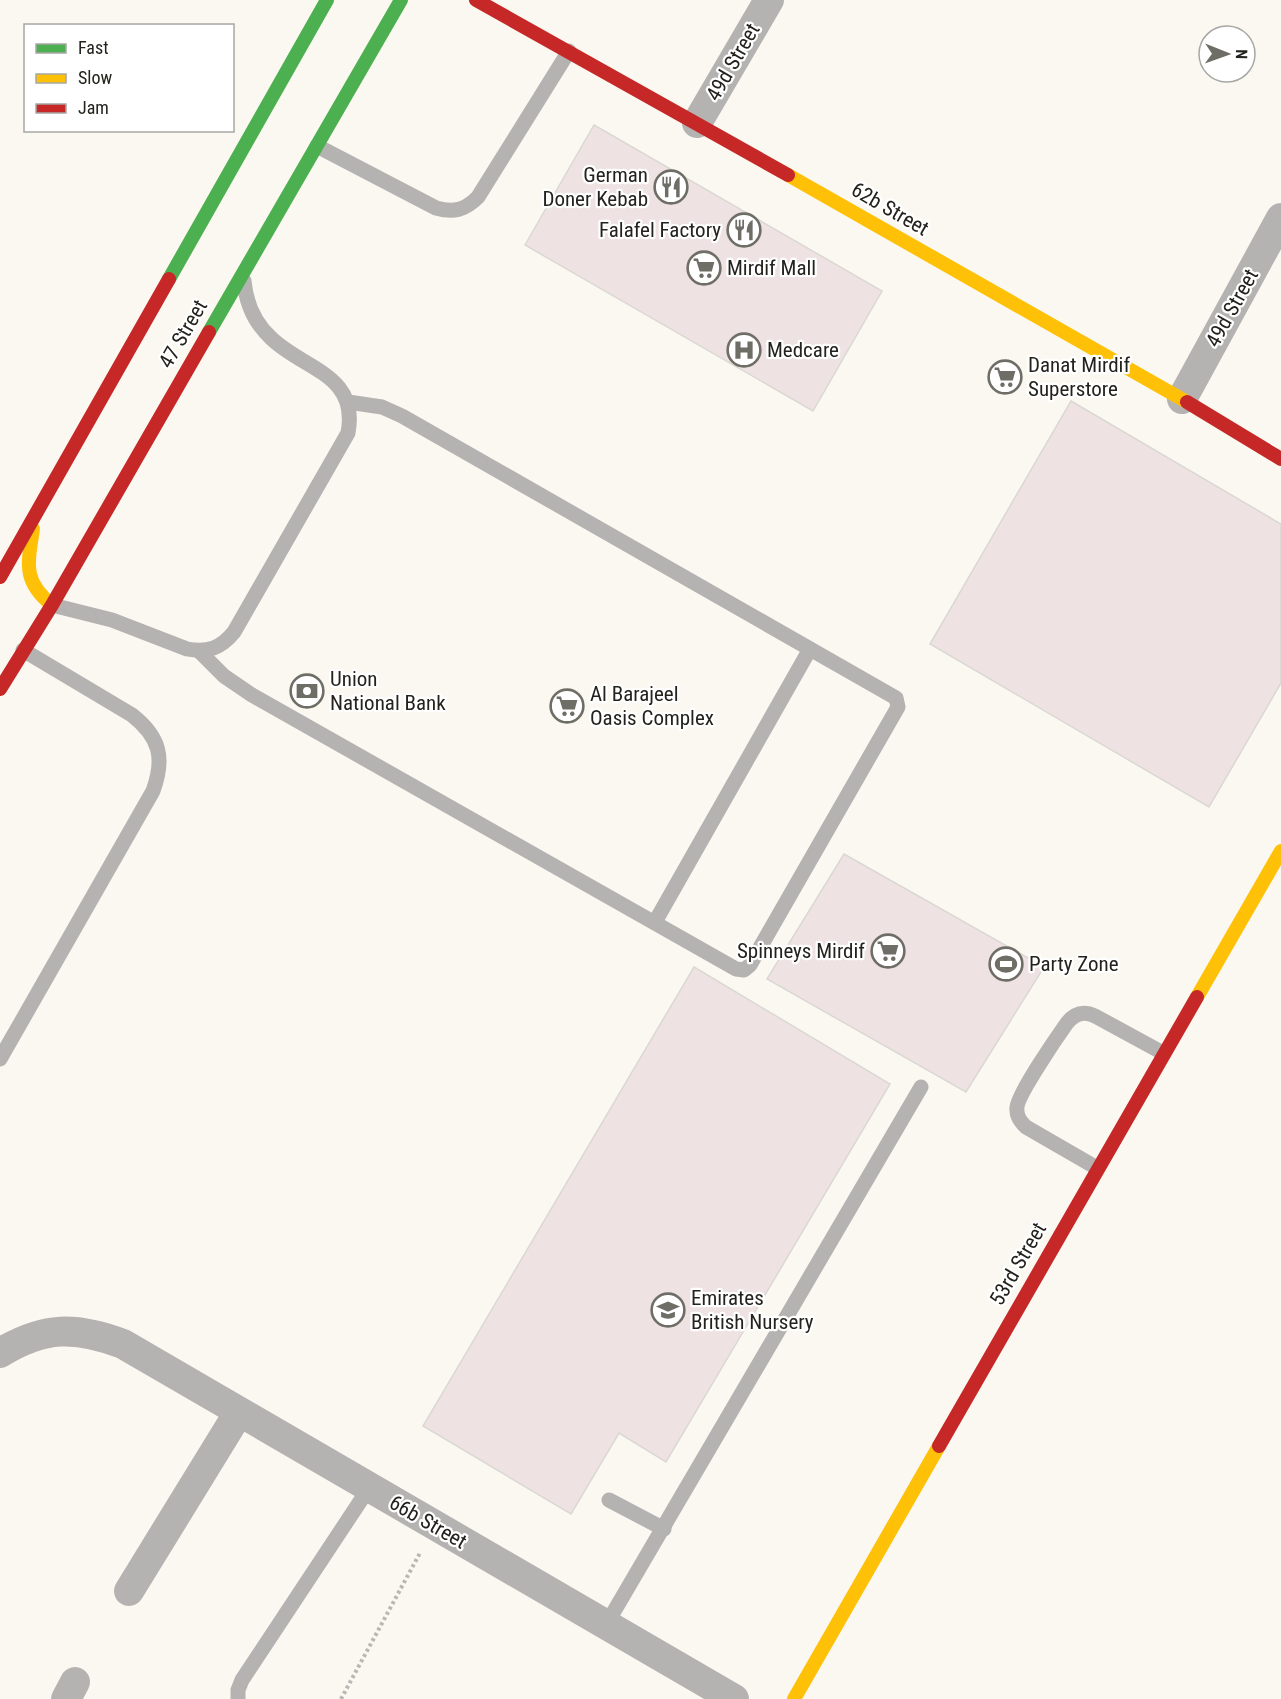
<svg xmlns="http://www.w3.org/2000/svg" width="1281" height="1699" font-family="'Roboto Condensed',sans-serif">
  <rect width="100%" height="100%" fill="#faf8f0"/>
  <!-- building -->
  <g fill="#eee2e2" stroke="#dbd8d4" stroke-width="1.5">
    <polygon points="594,125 882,291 813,411 525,245"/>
    <polygon points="1071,401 1281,524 1281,683 1209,807 930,644"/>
    <polygon points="844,854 1044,967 966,1092 767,979"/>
    <polygon points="694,967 890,1084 666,1462 619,1433 571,1514 423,1426"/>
  </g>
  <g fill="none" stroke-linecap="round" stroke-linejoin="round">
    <!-- path -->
    <polyline stroke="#b9b7b5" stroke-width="4" stroke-dasharray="3 3" stroke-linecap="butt" points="341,1699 420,1553"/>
    <!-- lane -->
    <g stroke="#b5b3b2" stroke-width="15">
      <path d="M 317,146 L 436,208 C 454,213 465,210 478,197 L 569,51"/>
      <path d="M 52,605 L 112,620 L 187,649 C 208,653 221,648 234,632 L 348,433 C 359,374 304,370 271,338 C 255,323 246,303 244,281"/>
      <polyline points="200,652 224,676 252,695 736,969 744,970 750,965 898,707 896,698 402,416 382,407 348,402"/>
      <polyline points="655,922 810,649"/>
      <path d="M 0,1059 L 153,791 C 165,758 160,737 132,715 L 23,650"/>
      <path d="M 1097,1168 L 1026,1127 C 1020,1121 1016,1116 1017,1107 C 1018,1094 1057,1037 1067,1023 C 1075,1013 1084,1011 1095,1016 L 1163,1053"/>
      <polyline points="609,1500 664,1529"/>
      <polyline points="606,1625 921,1087"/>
      <polyline points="238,1699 238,1690 242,1680 369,1488"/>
    </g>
    <!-- street -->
    <g stroke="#b5b3b2" stroke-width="30">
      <polyline points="697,123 769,0"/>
      <polyline points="1182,399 1281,218"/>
      <path d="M 0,1353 C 44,1326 76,1326 123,1344 L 734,1699"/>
      <polyline points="129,1591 239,1412"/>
      <polyline points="66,1699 75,1682"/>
    </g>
    <!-- fast -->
    <g stroke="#4caf50" stroke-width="14">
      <polyline points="169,279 327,0"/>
      <polyline points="209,332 401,0"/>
    </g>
    <!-- slow -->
    <g stroke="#ffc107" stroke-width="14">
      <polyline points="788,175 1187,402"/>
      <path d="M 33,529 C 28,563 22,581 52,605"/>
      <polyline points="1197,997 1281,851"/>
      <polyline points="794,1699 939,1446"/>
    </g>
    <!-- jam -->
    <g stroke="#c62828" stroke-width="14">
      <polyline points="476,0 788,175"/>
      <polyline points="1187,402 1281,459"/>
      <polyline points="0,577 169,279"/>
      <polyline points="0,689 52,605 209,332"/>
      <polyline points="939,1446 1197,997"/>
    </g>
  </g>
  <!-- icons -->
  <defs>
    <g id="restaurant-ring" transform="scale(1.725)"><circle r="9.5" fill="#fff" stroke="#6e6d66" stroke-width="1.5"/><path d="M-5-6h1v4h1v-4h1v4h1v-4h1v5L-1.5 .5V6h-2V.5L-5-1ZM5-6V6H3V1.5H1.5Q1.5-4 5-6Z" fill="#6e6d66"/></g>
    <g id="supermarket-ring" transform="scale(1.725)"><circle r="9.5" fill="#fff" stroke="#6e6d66" stroke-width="1.5"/><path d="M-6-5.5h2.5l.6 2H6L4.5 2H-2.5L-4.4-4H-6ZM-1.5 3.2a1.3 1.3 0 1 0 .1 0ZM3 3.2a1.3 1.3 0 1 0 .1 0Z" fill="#6e6d66"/></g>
    <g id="hospital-ring" transform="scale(1.725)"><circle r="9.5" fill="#fff" stroke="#6e6d66" stroke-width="1.5"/><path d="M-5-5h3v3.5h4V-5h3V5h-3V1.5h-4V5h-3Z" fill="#6e6d66"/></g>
    <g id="bank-ring" transform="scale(1.725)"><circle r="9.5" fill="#fff" stroke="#6e6d66" stroke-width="1.5"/><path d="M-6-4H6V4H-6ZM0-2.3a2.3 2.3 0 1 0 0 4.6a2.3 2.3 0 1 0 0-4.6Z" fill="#6e6d66"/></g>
    <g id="stadium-ring" transform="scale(1.725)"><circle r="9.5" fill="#fff" stroke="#6e6d66" stroke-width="1.5"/><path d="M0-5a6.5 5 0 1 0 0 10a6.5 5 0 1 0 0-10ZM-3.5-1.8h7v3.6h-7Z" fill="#6e6d66"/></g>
    <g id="school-ring" transform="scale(1.725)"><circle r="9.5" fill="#fff" stroke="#6e6d66" stroke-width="1.5"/><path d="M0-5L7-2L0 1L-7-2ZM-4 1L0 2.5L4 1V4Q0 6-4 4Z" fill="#6e6d66"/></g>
  </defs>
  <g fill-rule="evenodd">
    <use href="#restaurant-ring" x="671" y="187"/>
    <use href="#restaurant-ring" x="744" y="230"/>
    <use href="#supermarket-ring" x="704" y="268"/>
    <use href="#hospital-ring" x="744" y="350"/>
    <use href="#supermarket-ring" x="1005" y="377"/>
    <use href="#bank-ring" x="307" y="691"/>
    <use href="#supermarket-ring" x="567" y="706"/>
    <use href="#supermarket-ring" x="888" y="951"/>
    <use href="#stadium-ring" x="1006" y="964"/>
    <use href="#school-ring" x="668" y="1310"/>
  </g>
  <g text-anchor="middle" stroke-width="4.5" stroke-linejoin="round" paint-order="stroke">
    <!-- street labels -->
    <g font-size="21" fill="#23221c" stroke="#fff">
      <text transform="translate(733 62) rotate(-60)" y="7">49d Street</text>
      <text transform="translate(890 209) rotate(30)" y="7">62b Street</text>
      <text transform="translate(1232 308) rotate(-61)" y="7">49d Street</text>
      <text transform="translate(183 334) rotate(-60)" y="7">47 Street</text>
      <text transform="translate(1018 1264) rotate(-60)" y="7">53rd Street</text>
      <text transform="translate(428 1522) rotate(30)" y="7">66b Street</text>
    </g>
    <!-- poi labels -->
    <g font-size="21" fill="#23221c" stroke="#fff" text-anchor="start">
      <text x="648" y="182" text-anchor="end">German<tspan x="648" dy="24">Doner Kebab</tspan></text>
      <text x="721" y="237" text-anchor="end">Falafel Factory</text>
      <text x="727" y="275">Mirdif Mall</text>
      <text x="767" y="357">Medcare</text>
      <text x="1028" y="372">Danat Mirdif<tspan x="1028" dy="24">Superstore</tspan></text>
      <text x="330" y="686">Union<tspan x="330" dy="24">National Bank</tspan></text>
      <text x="590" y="701">Al Barajeel<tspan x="590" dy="24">Oasis Complex</tspan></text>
      <text x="865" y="958" text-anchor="end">Spinneys Mirdif</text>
      <text x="1029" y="971">Party Zone</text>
      <text x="691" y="1305">Emirates<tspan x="691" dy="24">British Nursery</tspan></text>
    </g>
  </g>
  <!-- legend -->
  <rect x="24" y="24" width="210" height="108" fill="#ffffff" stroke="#a7a7a4" stroke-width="1.5"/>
  <rect x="36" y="44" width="30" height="9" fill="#4caf50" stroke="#a7a7a4" stroke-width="1.5"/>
  <text x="78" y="54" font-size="18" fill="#23221c">Fast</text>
  <rect x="36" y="74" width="30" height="9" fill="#ffc107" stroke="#a7a7a4" stroke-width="1.5"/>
  <text x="78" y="84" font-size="18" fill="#23221c">Slow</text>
  <rect x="36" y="104" width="30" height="9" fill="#c62828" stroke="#a7a7a4" stroke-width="1.5"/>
  <text x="78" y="114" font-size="18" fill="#23221c">Jam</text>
  <!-- north arrow -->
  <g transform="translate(1227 54) rotate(91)"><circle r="28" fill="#ffffff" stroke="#a7a7a4" stroke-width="1.5"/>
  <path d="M0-4.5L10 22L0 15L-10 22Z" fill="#6e6d66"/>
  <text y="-9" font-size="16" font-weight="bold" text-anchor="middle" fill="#23221c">N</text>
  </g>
</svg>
